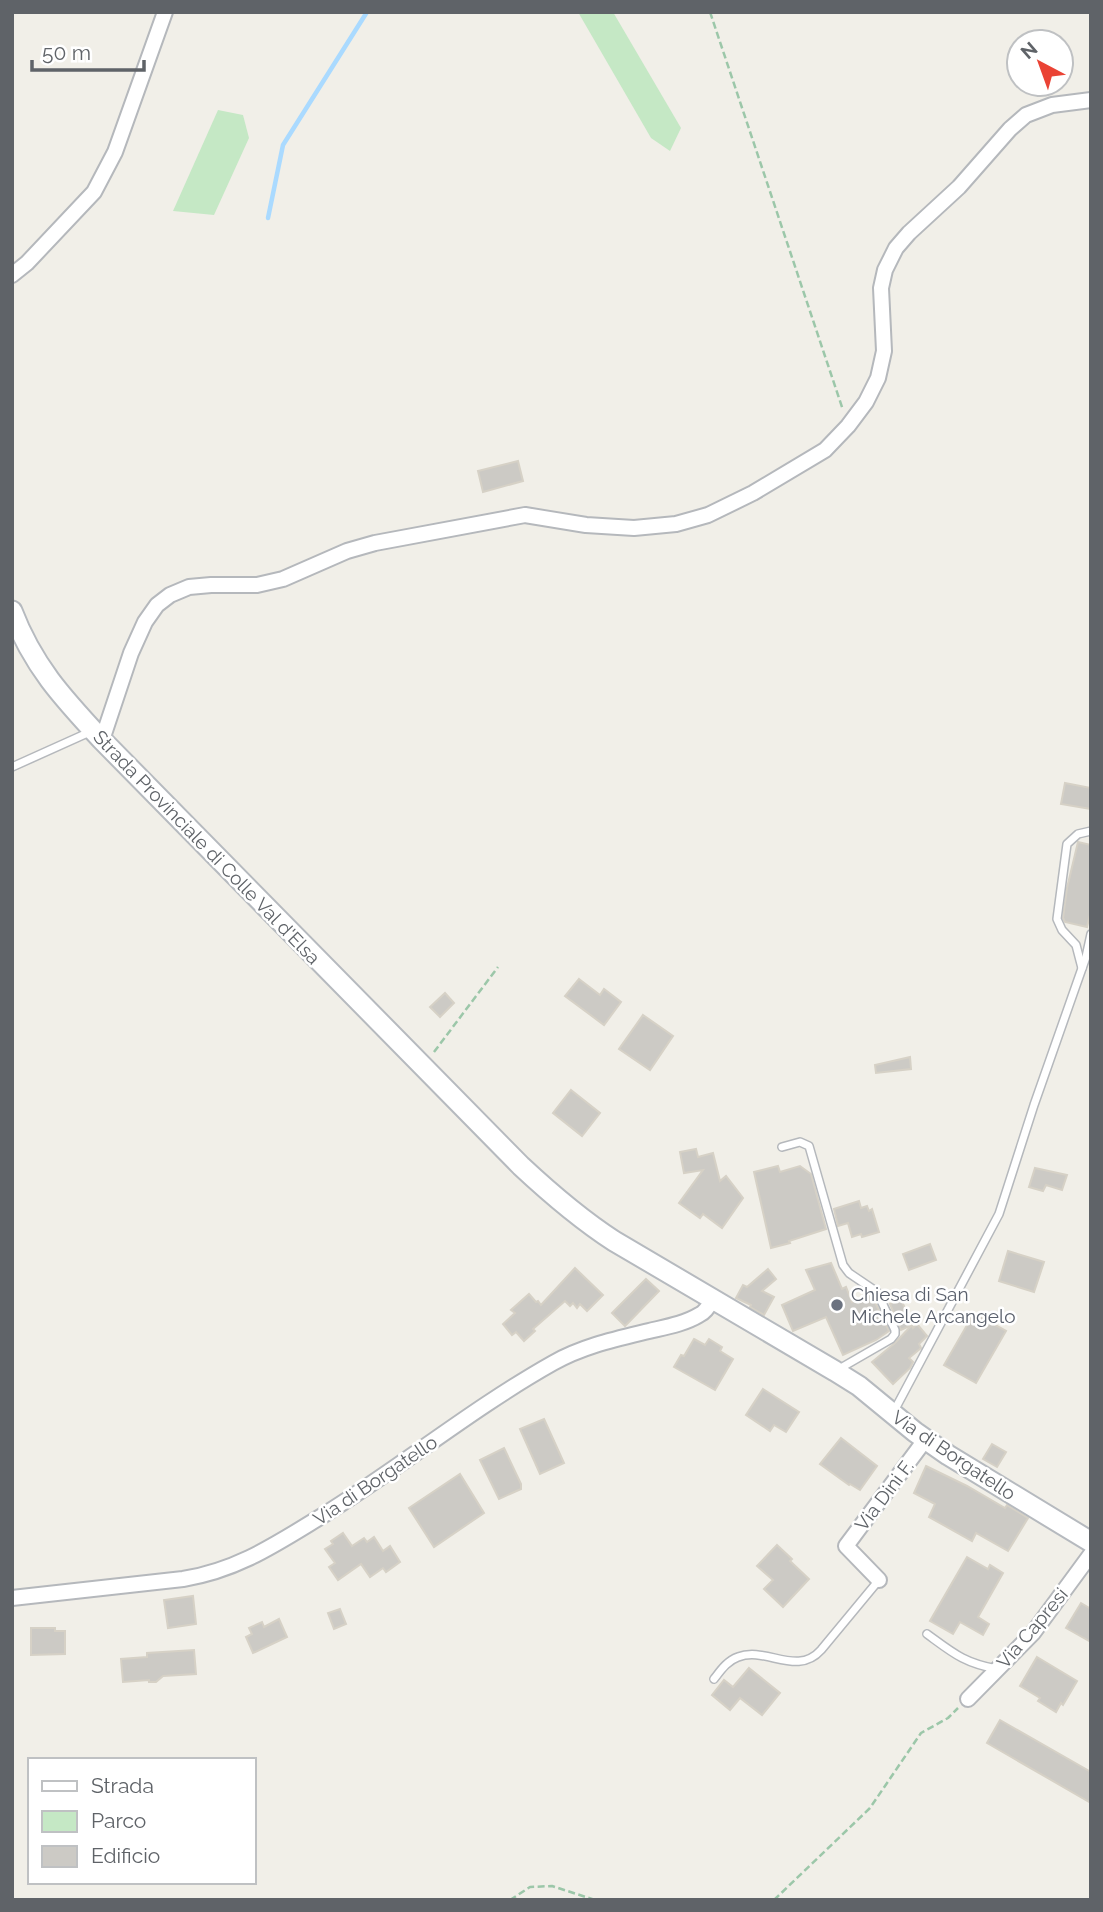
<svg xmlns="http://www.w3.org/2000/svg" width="1103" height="1912" font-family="Raleway,sans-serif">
  <rect width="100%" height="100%" fill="#f1efe8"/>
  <!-- green -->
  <g fill="#c5e8c5">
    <polygon points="578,12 613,12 681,128 670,151 651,138"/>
    <polygon points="218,110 243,115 249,138 214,215 173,211"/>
  </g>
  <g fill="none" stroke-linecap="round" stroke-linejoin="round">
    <!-- stream -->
    <polyline stroke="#aadaff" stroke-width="4.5" points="268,218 283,145 367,12"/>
  </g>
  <!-- building -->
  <g fill="#cccac5" stroke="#d6d1c6" stroke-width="2">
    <polygon points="518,461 523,481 483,492 478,471"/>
    <polygon points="1065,783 1091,788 1091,809 1061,804"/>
    <polygon points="1078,842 1091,845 1091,911 1087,927 1065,922 1063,918 1067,888"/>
    <polygon points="579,979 600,995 604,989 621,1002 604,1025 565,996"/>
    <polygon points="445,993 454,1003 440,1017 430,1007"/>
    <polygon points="643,1015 673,1036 650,1070 619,1049"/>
    <polygon points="910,1057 911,1069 876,1073 875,1065"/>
    <polygon points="571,1090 600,1113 582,1136 553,1113"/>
    <polygon points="696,1149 698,1157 713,1153 720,1181 726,1176 743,1198 722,1228 703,1214 700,1218 679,1203 703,1170 684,1173 680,1152"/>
    <polygon points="778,1166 780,1172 800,1166 811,1174 826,1229 789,1241 790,1243 771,1248 754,1172"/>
    <polygon points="1035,1168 1067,1175 1062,1190 1046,1185 1043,1191 1029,1187"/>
    <polygon points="859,1201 861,1208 867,1206 869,1211 872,1209 879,1232 862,1237 861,1234 852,1237 848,1223 838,1226 834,1209"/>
    <polygon points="930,1244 936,1260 909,1270 903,1254"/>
    <polygon points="1008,1251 1044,1262 1034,1292 999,1281"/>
    <polygon points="831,1263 842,1289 846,1287 852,1302 869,1294 872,1296 889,1331 876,1340 843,1355 826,1317 793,1331 782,1305 815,1290 806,1270"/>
    <polygon points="575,1268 603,1295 587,1311 580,1304 577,1308 573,1303 570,1306 565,1301 533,1329 535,1331 524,1341 516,1332 512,1335 503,1324 515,1313 511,1310 529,1294 536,1302 538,1301 541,1305"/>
    <polygon points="768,1269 776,1279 762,1291 774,1297 764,1315 750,1307 751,1305 736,1298 743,1285 747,1287"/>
    <polygon points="646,1279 659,1291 625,1326 612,1313"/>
    <polygon points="901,1299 912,1325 901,1330 890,1304"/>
    <polygon points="974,1313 1006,1331 976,1383 944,1365"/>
    <polygon points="917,1324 927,1336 919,1344 921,1348 909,1358 913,1362 910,1368 893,1384 872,1362 895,1343 912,1325 913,1328"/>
    <polygon points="694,1339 705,1345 709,1339 722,1347 720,1351 733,1359 715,1390 674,1367 681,1355 684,1356"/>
    <polygon points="763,1389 799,1412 786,1432 774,1425 770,1431 746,1415"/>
    <polygon points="544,1419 564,1463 540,1474 520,1429"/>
    <polygon points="841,1438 877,1466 860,1490 850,1484 849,1485 820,1464"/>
    <polygon points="992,1444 1006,1452 997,1467 983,1459"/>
    <polygon points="504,1448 521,1484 521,1489 499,1499 480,1460"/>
    <polygon points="926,1466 967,1486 1005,1508 1007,1505 1028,1518 1008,1551 976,1533 972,1541 929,1517 935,1504 914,1493"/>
    <polygon points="460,1474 484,1513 434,1547 409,1508"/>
    <polygon points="343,1533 352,1546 364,1538 367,1542 374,1537 383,1551 390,1546 400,1562 386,1572 383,1568 370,1577 361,1564 338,1580 329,1567 335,1563 325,1549 333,1544 331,1541"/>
    <polygon points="777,1545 792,1559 790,1561 809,1579 783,1607 764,1589 773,1580 757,1566"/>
    <polygon points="967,1557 988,1569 990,1565 1003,1573 978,1617 989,1624 983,1635 960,1622 953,1634 930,1621"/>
    <polygon points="193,1596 196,1624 168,1628 164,1600"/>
    <polygon points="1081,1603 1091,1609 1091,1642 1066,1628"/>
    <polygon points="340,1609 346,1624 334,1629 328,1613"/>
    <polygon points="279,1619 287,1637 253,1653 246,1637 252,1634 249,1628 262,1622 264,1627"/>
    <polygon points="31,1628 55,1628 55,1631 65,1631 65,1654 31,1655"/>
    <polygon points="194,1650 196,1674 163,1676 156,1682 149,1682 149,1680 123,1682 121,1659 147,1657 147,1653"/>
    <polygon points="1037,1657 1077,1681 1063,1705 1061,1703 1056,1712 1038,1701 1040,1698 1020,1686"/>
    <polygon points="749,1668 780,1693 762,1715 740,1698 730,1710 712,1695 724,1680 733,1687"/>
    <polygon points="1000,1720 1091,1772 1091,1803 987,1743"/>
  </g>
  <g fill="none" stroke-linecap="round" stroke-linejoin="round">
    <!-- service casing -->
    <g stroke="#b5b8bc" stroke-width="10">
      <g id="service">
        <polyline points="12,767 92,731"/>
        <polyline points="1082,968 1076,945 1062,930 1057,919 1067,844 1078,834 1091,831"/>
        <polyline points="782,1147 800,1142 809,1146 843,1265 849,1273 877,1292 895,1330 895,1334 891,1339 839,1369"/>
        <polyline points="893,1413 999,1214 1034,1105 1086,957 1091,934"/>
        <path d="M 927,1634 C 953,1653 964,1663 997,1669"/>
        <path d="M 714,1679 C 721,1670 727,1661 738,1657 C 766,1646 797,1677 821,1650 L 879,1580"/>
      </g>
    </g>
    <!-- minor casing -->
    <g stroke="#b5b8bc" stroke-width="18">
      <g id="minor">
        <polyline points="12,275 27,263 94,192 115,152 165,12"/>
        <polyline points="102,740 131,653 145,622 157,605 170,595 189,587 211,585 257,585 283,579 347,551 375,543 525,515 586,525 634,528 676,524 708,515 753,493 825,450 848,426 866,402 878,378 884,351 881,288 885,270 896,248 909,233 959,187 1010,129 1026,115 1052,105 1091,100"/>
        <polyline points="879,1580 846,1546 925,1440"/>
        <path d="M 12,1598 L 183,1579 C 238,1570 276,1544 322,1516 C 401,1467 473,1408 553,1363 C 583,1346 616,1339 649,1331 C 666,1327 684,1324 699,1315 C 706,1312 709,1305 713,1299"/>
        <polyline points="968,1699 1033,1633 1091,1554"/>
      </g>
    </g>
    <!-- secondary casing -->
    <g stroke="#b6babf" stroke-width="23">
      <path id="secondary" d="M 12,611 C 33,666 63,698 102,740 L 521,1166 C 551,1194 580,1219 614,1241 L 835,1371 L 859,1386 L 915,1432 L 948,1455 L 1091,1542"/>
    </g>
    <!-- path -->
    <g stroke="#9cc7a9" stroke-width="2.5" stroke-dasharray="7 3.5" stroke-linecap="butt">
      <polyline points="710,12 843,410"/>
      <polyline points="434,1052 498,967"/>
      <polyline points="510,1900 530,1887 552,1886 595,1900"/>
      <polyline points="774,1900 870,1808 921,1733 948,1718 958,1708"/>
    </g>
    <!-- service -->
    <use href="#service" stroke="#fff" stroke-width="7"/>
    <!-- minor -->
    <use href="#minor" stroke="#fff" stroke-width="14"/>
    <!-- secondary -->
    <use href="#secondary" stroke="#fff" stroke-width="19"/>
  </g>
  <!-- markers -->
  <circle fill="#6b7280" stroke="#fff" stroke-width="2.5" cx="837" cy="1305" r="7"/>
  <g text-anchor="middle" stroke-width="5" stroke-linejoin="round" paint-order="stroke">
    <!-- street labels -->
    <g font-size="19" fill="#5f6368" stroke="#fff">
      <text transform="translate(207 847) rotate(46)" y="7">Strada Provinciale di Colle Val d'Elsa</text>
      <text transform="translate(954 1455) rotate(34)" y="7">Via di Borgatello</text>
      <text transform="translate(375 1480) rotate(-34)" y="7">Via di Borgatello</text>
      <text transform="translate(884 1495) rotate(-53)" y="7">Via Dini F.</text>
      <text transform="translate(1032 1628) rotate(-50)" y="7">Via Capresi</text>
    </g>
    <!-- worship labels -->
    <g font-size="19" fill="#5b616d" stroke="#fff" text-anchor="start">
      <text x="851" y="1301">Chiesa di San<tspan x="851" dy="22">Michele Arcangelo</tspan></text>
    </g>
  </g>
  <!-- border -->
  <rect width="1103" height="1912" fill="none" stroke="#5f6368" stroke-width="28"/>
  <!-- legend -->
  <rect x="28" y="1758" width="228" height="126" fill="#ffffff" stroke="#bfc1c3" stroke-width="2"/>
  <rect x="42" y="1781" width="35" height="10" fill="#ffffff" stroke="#bfc1c3" stroke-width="2"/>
  <text x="91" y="1793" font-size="21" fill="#5f6368">Strada</text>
  <rect x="42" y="1811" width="35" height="21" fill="#c5e8c5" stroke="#bfc1c3" stroke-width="2"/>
  <text x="91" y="1828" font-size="21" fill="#5f6368">Parco</text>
  <rect x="42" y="1846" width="35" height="21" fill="#cccac5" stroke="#bfc1c3" stroke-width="2"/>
  <text x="91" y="1863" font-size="21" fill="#5f6368">Edificio</text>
  <!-- north arrow -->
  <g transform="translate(1040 63) rotate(319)"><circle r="33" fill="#ffffff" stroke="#bfc1c3" stroke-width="2"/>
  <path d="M0-5L12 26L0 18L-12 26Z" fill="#ea4335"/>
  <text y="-10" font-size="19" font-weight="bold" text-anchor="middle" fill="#5f6368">N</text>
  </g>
  <!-- scale -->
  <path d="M32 60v10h112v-10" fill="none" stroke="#5f6368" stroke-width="3.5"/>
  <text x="42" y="60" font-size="21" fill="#5f6368" stroke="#ffffff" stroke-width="5" paint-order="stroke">50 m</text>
</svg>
